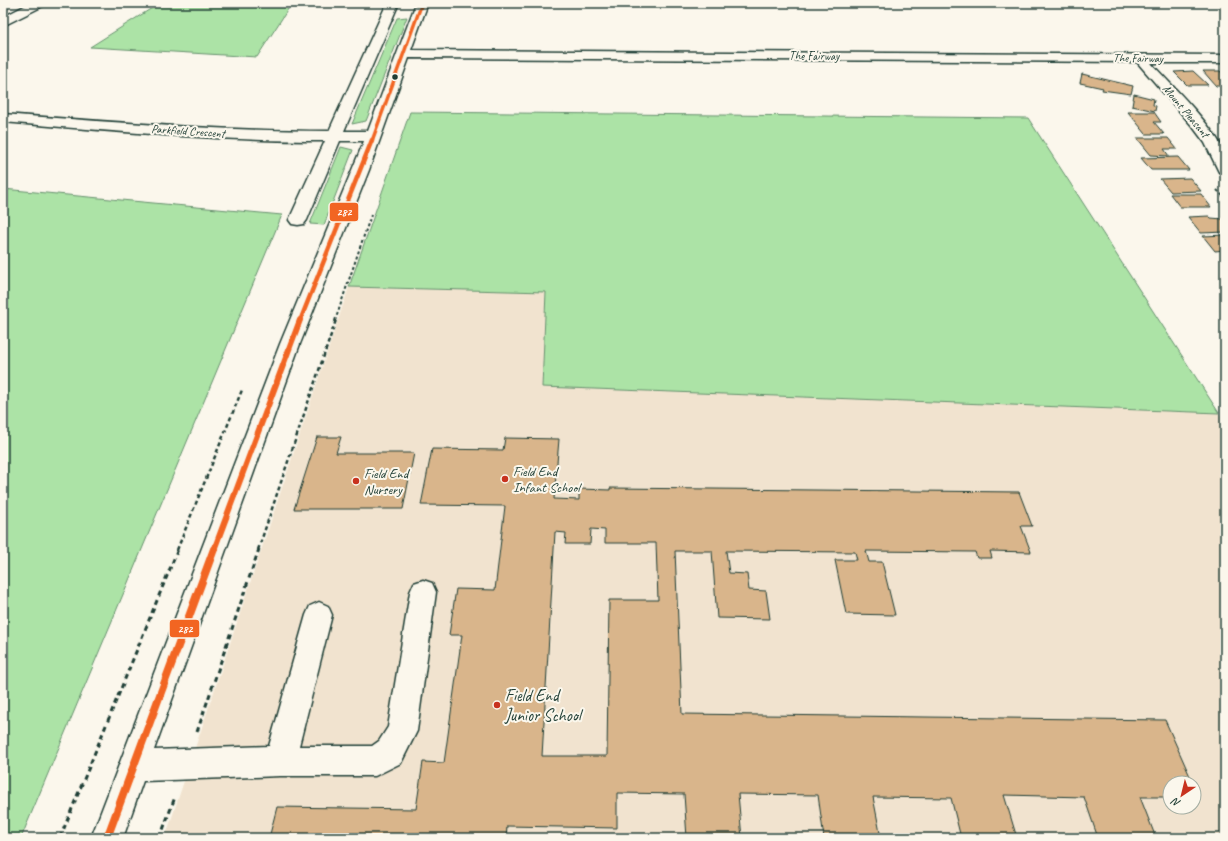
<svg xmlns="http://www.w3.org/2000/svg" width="1228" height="841" font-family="Caveat,sans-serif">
  <rect width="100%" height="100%" fill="#fbf7ec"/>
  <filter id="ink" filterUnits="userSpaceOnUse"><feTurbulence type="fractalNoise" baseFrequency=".025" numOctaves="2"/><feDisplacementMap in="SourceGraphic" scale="8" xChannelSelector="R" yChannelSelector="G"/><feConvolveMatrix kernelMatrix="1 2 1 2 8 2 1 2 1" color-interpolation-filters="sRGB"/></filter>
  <g filter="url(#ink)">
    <!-- built -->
    <path fill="#f1e3cf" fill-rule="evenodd" d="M 349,287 L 546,292 L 542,387 L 1219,413 L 1225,422 L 1225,838 L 165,838 ZM 1170,783 L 1194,783 L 1194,807 L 1170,807 Z"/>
    <!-- green -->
    <g fill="#ace3a6" stroke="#66906d">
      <polygon points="160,3 292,3 257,57 90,47"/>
      <polygon points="407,17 366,121 352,124 397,18"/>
      <polygon points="410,112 1028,118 1219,413 542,387 546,292 349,287"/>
      <polygon points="341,147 353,150 324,225 310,224"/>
      <polygon points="3,189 282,215 21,838 3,838"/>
    </g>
    <!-- building -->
    <g fill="#d9b58b" stroke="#1f3d34" fill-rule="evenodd">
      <polygon points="1193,71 1208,85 1187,85 1174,72"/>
      <polygon points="1203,71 1220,71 1225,77 1225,86 1216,86"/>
      <polygon points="1082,74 1133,86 1131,94 1102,90 1103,88 1080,83"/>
      <polygon points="1134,94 1154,99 1153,105 1156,106 1155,111 1132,106"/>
      <polygon points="1128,112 1154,112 1161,122 1154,122 1164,134 1146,134"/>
      <polygon points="1137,138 1168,138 1177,149 1164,149 1169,156 1151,155"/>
      <polygon points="1178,157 1189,170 1151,170 1141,158"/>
      <polygon points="1190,178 1201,191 1171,192 1160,179"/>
      <polygon points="1170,194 1201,194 1211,207 1180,207"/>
      <polygon points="1209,216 1211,218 1223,219 1225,222 1225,232 1201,233 1188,217"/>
      <polygon points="1225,235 1225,250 1215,251 1203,236"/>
      <polygon points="317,437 341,437 336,453 414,453 403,509 294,509"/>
      <path d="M 505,438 L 559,439 L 554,499 L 579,500 L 579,489 L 610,490 L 610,488 L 1019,492 L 1032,526 L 1021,526 L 1031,552 L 990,551 L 992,558 L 977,558 L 975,552 L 866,551 L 869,562 L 882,562 L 895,615 L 846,614 L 835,560 L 857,560 L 855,552 L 726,551 L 729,573 L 747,574 L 749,590 L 766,591 L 770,619 L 717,618 L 712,551 L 675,551 L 682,714 L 1165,720 L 1193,783 L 1170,783 L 1170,797 L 1140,797 L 1156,838 L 1098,838 L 1084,797 L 1004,795 L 1017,838 L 961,838 L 951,798 L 873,797 L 881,838 L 824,838 L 818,795 L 738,794 L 742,838 L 687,838 L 684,794 L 617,793 L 617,828 L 507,826 L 506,838 L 269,838 L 277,807 L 416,809 L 423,762 L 444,763 L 462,635 L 449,635 L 456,589 L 495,590 L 505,506 L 421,505 L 432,449 L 503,450 ZM 591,529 L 605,530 L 605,543 L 656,543 L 658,600 L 609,600 L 607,756 L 542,756 L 555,532 L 566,533 L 565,544 L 590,544 Z"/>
    </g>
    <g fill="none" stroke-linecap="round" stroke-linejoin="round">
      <!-- minor casing -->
      <g stroke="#1f3d34" stroke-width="3">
        <g id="minor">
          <polygon points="30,3 45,3 43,6 3,26 3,17"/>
          <path d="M 387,3 L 399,3 L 344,131 L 368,131 L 416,3 L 428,3 L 411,50 L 1225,55 L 1225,63 L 1151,63 C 1170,84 1215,127 1224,152 C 1227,158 1225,167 1225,174 L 1219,172 L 1205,143 L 1193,127 L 1137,62 L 409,58 L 369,170 L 300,344 L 154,750 L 269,746 L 306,615 L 310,606 L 319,602 L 328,606 L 332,615 L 299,746 L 372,746 L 379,741 L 388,727 L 410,592 L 414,583 L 423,580 L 432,583 L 436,592 L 417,731 L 401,763 L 375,776 L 280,776 L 143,781 L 123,838 L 91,838 L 280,344 L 364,141 L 340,141 L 307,220 L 304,224 L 298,225 L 292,224 L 289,220 L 325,141 C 217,141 110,131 3,122 L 3,114 C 112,122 220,131 329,131 Z"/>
        </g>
      </g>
      <!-- path-far2 -->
      <g stroke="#1f3d34" stroke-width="2" stroke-dasharray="3 2.5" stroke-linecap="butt">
        <polyline points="1217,190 1225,198"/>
        <polyline points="335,321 371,215"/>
      </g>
      <!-- path-far1 -->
      <g stroke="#1f3d34" stroke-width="2.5" stroke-dasharray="4 3" stroke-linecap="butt">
        <polyline points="177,550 242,390"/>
        <polyline points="258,550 336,320"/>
      </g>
      <!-- path -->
      <g stroke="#1f3d34" stroke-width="3" stroke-dasharray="5 4" stroke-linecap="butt">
        <polyline points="197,732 259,549"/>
        <polyline points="60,838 178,549"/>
        <polyline points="160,838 175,797"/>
      </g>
      <!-- minor -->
      <use href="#minor" fill="#fbf7ec" fill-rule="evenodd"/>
      <!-- bus-1-far3 casing -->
      <g stroke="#fbf7ec" stroke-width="5.5">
        <polyline id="bus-1-far3" points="372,141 422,3"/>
      </g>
      <!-- bus-1-far2 casing -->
      <g stroke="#fbf7ec" stroke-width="7">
        <polyline id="bus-1-far2" points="300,321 372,140"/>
      </g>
      <!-- bus-1-far1 casing -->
      <g stroke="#fbf7ec" stroke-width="9">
        <polyline id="bus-1-far1" points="214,550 300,320"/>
      </g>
      <!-- bus-1 casing -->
      <g stroke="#fbf7ec" stroke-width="10">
        <polyline id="bus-1" points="107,838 214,549"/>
      </g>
      <!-- bus-1-far3 -->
      <use href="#bus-1-far3" stroke="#f26522" stroke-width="3.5"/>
      <!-- bus-1-far2 -->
      <use href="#bus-1-far2" stroke="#f26522" stroke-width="4.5"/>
      <!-- bus-1-far1 -->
      <use href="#bus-1-far1" stroke="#f26522" stroke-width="6"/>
      <!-- bus-1 -->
      <use href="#bus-1" stroke="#f26522" stroke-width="8"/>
    </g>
  </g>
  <!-- markers -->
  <circle fill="#1f3d34" stroke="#fbf7ec" stroke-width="1.5" cx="395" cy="77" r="3.5"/>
  <g fill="#c8321e" stroke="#fbf7ec" stroke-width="1.5">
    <circle cx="505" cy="479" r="4"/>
    <circle cx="356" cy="481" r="4"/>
    <circle cx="497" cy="705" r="4"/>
  </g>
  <g text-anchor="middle" stroke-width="4" stroke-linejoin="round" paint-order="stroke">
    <!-- far-street labels -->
    <g font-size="12" fill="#1f3d34" stroke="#fbf7ec">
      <text x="814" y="60">The Fairway</text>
      <text transform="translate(1138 58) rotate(1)" y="4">The Fairway</text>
      <text transform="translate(1186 111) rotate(50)" y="4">Mount Pleasant</text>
      <text transform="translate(188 131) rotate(4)" y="4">Parkfield Crescent</text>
    </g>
    <!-- poi labels -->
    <g font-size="14" fill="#1f3d34" stroke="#fbf7ec" text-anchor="start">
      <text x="513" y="476">Field End<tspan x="513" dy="16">Infant School</tspan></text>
      <text x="364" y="478">Field End<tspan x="364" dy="16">Nursery</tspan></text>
    </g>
    <!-- near-poi labels -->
    <g font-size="17" fill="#1f3d34" stroke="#fbf7ec" text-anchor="start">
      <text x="505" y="701">Field End<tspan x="505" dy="20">Junior School</tspan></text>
    </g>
  </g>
  <g stroke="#fbf7ec" stroke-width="1.5">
    <rect x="329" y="202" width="30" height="20" rx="4" fill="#f26522"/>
    <rect x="169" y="619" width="31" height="19" rx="4" fill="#f26522"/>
  </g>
  <g font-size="11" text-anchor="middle" font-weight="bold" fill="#fff">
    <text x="344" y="216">282</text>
    <text x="185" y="633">282</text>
  </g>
  <!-- margin -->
  <rect width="1228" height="841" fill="none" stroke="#fbf7ec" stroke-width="16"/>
  <rect x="8" y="8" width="1212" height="825" fill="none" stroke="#1f3d34" stroke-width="1.5" filter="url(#ink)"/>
  <!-- north arrow -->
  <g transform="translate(1182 795) rotate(215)"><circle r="19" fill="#fbf7ec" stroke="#a3ada2"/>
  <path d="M0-3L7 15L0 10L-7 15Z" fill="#c8321e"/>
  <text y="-6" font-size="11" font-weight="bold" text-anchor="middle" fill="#1f3d34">N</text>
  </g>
</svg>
